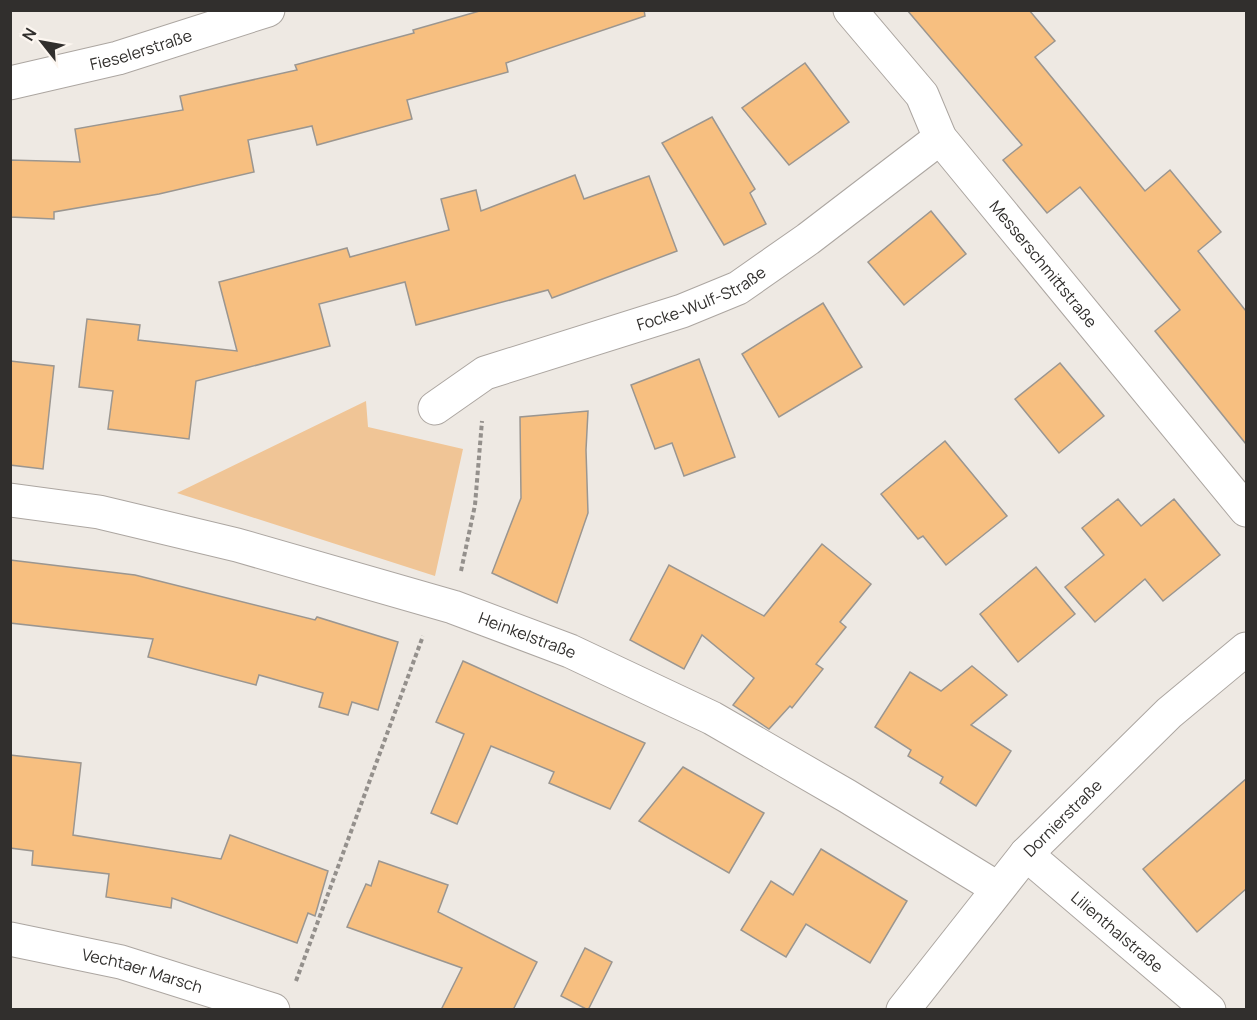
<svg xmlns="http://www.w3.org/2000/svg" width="1257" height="1020" font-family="Manrope,sans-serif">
  <rect width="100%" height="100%" fill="#eee9e3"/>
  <!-- green -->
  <polygon fill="#f0c596" points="366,401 368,427 463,449 435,576 177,493"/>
  <!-- building -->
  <g fill="#f7bf80" stroke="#9b9690" stroke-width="1.5">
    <polygon points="483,10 644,10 645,16 506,63 508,72 407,100 412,119 317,145 312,126 248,140 254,172 159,194 54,212 54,219 10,217 10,160 80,162 75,129 183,110 180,96 297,70 295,65 414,33 413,30"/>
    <polygon points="907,10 1029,10 1055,41 1035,57 1145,191 1170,170 1221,232 1198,251 1246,311 1246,444 1155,331 1180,310 1080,187 1047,213 1003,160 1022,145"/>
    <polygon points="805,63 849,122 789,165 742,108"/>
    <polygon points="712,117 755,189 750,193 766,224 724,245 662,143"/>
    <polygon points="575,175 584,199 649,176 677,251 552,298 548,290 416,325 405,282 319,304 330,346 196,381 189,439 108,429 113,391 79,387 87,319 140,325 138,340 237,351 219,282 347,248 350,257 449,230 441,199 476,190 481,211"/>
    <polygon points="931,211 966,254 904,305 868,262"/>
    <polygon points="823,303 862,367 779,417 742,354"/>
    <polygon points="699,359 735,457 684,476 672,443 655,449 631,385"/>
    <polygon points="10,361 54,366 43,469 10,465"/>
    <polygon points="1060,363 1104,416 1059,453 1015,399"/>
    <polygon points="588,411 586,450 588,513 557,603 492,573 521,498 520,417"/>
    <polygon points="945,441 1007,516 946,565 923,536 918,539 881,494"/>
    <polygon points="1118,499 1141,526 1174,499 1220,555 1163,601 1145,579 1095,622 1065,587 1104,555 1082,528"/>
    <polygon points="822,544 871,584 840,622 846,627 816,664 823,669 792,708 790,706 769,729 733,705 754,678 702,635 684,669 630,640 669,565 764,616"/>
    <polygon points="10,560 135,575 315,620 317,617 398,642 378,710 352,702 348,715 319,707 323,693 259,675 256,685 148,657 153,639 10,623"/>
    <polygon points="1036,567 1075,614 1018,662 980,614"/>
    <polygon points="463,661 645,743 610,809 549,783 554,772 491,746 457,824 431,813 464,734 436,722"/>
    <polygon points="972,666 1007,695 971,725 1011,751 976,806 940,783 943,777 908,756 911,750 875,727 910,672 941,691"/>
    <polygon points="10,755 81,763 73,835 221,859 230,835 328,871 315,916 308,913 297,943 172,898 171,908 106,897 109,874 32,865 33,851 10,848"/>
    <polygon points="683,767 764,813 729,873 639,821"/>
    <polygon points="1246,779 1246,889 1197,932 1143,869"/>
    <polygon points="821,849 907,901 870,963 806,924 786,957 741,930 771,881 793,895"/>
    <polygon points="379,861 448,885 438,912 537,962 513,1010 441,1010 462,968 347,927 366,884 371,886"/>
    <polygon points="585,948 612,962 588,1010 561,996"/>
  </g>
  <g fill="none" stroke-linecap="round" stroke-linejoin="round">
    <!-- minor casing -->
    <g stroke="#aca6a1" stroke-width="35">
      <g id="minor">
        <path id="s1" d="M 850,10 L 922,95 L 940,138 L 1246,510"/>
        <path id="s2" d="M 10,83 L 118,58 L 268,10"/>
        <path id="s3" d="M 435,408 L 485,373 L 682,311 L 738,288 L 808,239 L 940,138"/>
        <path id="s4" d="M 10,500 L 99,512 L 237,545 L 453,607 L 570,651 L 712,718 L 847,796 L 997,888"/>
        <path id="s5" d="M 1026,854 L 1209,1010"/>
        <path id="s6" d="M 903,1010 L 1026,854 L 1169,713 L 1246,649"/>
      </g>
    </g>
    <!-- tertiary casing -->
    <g stroke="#aca6a1" stroke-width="35">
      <g id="tertiary">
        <path id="s7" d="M 10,939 L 121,962 L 273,1010"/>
      </g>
    </g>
    <!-- path -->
    <g stroke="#94908c" stroke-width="4" stroke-dasharray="4.5 3" stroke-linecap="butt">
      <polyline points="461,571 475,505 482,421"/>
      <polyline points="296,981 423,636"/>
    </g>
    <!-- minor -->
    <use href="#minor" stroke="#fff" stroke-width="33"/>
    <!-- tertiary -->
    <use href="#tertiary" stroke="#fff" stroke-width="33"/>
  </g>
  <g text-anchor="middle" stroke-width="4.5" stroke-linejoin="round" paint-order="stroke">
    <!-- street labels -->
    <g font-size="16" fill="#312f2d" stroke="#fcf6f0">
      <text dy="6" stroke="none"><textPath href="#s2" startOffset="135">Fieselerstraße</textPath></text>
      <text dy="6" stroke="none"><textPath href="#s1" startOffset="321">Messerschmittstraße</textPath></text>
      <text dy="6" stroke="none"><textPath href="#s3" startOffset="290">Focke-Wulf-Straße</textPath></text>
      <text dy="6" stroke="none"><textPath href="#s4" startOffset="536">Heinkelstraße</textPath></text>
      <text dy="6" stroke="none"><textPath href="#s6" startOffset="250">Dornierstraße</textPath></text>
      <text dy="6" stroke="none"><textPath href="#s5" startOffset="120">Lilienthalstraße</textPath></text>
      <text dy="6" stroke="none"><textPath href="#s7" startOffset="136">Vechtaer Marsch</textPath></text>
    </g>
  </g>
  <!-- border -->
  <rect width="1257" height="1020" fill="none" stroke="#312f2d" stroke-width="24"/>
  <!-- north arrow -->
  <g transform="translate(42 42) rotate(301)" stroke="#fcf6f0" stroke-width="4.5" paint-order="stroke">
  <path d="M0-4.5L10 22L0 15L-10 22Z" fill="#312f2d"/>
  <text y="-9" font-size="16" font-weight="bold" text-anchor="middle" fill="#312f2d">N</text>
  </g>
</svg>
